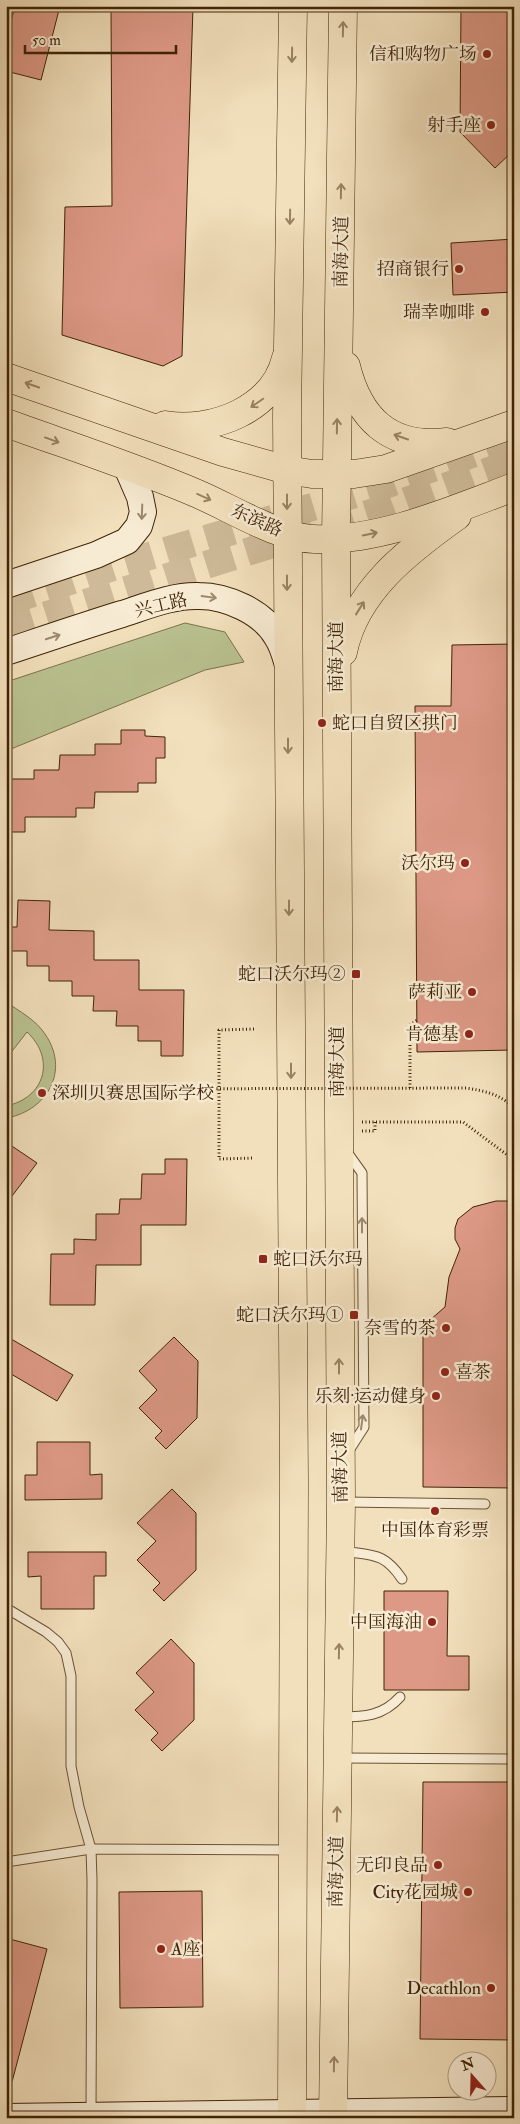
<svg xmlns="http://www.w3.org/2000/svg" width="520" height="2124" font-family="'IM FELL Double Pica','Noto Serif SC',serif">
  <rect width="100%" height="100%" fill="#f2e0bc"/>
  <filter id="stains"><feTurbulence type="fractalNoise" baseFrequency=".004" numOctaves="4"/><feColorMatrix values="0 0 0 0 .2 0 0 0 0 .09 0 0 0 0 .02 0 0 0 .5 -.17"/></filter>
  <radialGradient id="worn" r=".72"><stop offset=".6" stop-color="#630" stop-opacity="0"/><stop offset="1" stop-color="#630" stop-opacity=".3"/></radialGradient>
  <!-- green -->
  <g fill="#bac291" stroke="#7d734c">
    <polygon points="185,623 225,632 244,662 205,670 6,751 6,682"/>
    <path d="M 6,1002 C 19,1011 36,1020 45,1034 C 70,1070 48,1110 7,1118 L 6,1106 C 45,1098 56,1059 27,1032 L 6,1059 Z"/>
  </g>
  <!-- building -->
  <g fill="#dd9986" stroke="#402407">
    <polygon points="15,6 60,6 41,80 6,71 6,41"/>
    <polygon points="111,6 193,6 182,356 163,366 62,335 65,207 112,206"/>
    <polygon points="461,6 514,6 514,150 495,168 460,132"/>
    <polygon points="514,239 514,292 453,295 451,243"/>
    <polygon points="514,644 514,1050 417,1052 415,706 451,706 452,645"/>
    <polygon points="121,730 145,730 145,736 165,737 165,758 156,758 156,783 138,783 138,792 95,792 94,808 76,808 76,817 25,817 25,832 6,832 6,779 34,779 34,770 59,770 60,755 95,755 95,744 121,744"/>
    <polygon points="18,900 50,901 49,930 94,931 94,960 139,960 139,990 184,990 183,1056 161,1056 161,1041 138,1041 138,1026 116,1026 117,1011 93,1011 94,996 72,996 72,981 49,981 49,966 27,966 27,951 6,951 6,927 17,927"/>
    <polygon points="6,1142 37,1163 6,1204"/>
    <polygon points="165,1159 187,1159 186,1225 141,1225 141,1265 96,1265 95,1305 50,1305 51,1254 74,1254 74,1239 96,1240 96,1214 119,1214 120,1199 141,1199 142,1174 165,1174"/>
    <polygon points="496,1201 514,1201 514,1488 423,1487 423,1326 445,1307 449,1277 460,1249 455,1239 455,1228 458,1219 473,1207"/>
    <polygon points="6,1336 73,1375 57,1401 6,1371"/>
    <polygon points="174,1337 198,1361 197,1418 166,1449 155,1438 162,1431 139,1408 157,1390 139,1371"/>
    <polygon points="37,1442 90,1442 90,1475 102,1474 102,1499 25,1500 25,1475 37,1475"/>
    <polygon points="172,1489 196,1513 196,1570 164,1601 153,1590 160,1583 137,1560 156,1541 137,1523"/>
    <polygon points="28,1552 106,1552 106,1576 94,1576 94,1609 41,1609 41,1576 28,1577"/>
    <polygon points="384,1591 448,1591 447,1656 469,1656 469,1690 384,1690"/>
    <polygon points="171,1639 194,1663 194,1720 162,1751 151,1740 158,1733 135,1710 154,1692 136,1673"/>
    <polygon points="423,1782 514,1782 514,2040 420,2039"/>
    <polygon points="202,1891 203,2007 120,2008 119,1892"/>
    <polygon points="6,1938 47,1949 12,2082 6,2081"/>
  </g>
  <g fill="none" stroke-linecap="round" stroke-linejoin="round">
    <!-- highway-tunnel -->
    <g stroke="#ceba98" stroke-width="28" stroke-dasharray="28 14" stroke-linecap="butt">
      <polyline points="6,602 116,566 382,486 514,439"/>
      <polyline points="6,628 390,507 514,462"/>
    </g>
    <!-- lane casing -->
    <g stroke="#6c5334" stroke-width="11">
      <g id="lane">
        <polyline points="347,1152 362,1173 364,1427 348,1452"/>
        <polyline points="345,1502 485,1504"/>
        <path d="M 343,1551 C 373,1556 384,1552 402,1579"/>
        <polyline points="6,1608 46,1632 58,1642 66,1653 71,1676 71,1766 79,1807 91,1849 92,1880 91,2114"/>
        <path d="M 341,1717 C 364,1717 383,1716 400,1697"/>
        <polyline points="342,1758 514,1759"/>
        <polyline points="6,1862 91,1849 290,1850"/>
      </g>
    </g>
    <!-- secondary casing -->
    <g stroke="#402407" stroke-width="28">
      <g id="secondary">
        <polyline points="6,585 96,555 127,541 139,526 143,512 140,497 127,467"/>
        <path d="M 6,652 C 45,639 83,626 122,614 C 147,606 173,595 199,596 C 227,596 263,612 277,637 C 283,646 285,655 288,665"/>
        <polyline points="6,2117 514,2110"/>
      </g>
    </g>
    <!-- primary casing -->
    <g stroke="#402407" stroke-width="29">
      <g id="primary">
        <path d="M 346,366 C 359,419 390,449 447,442"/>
        <polyline points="6,377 223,452 287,470 312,474 354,474 386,469 514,424"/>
        <path d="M 6,423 C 70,446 135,467 198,494 C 231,508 278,538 314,539 C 380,542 452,510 514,487"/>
        <path d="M 165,425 C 213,433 274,409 286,358"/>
        <path d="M 343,652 C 355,591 409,550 457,516"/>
        <polyline points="292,2118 294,1482 287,417 293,6"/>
        <polyline points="333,2118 341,1502 336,539 343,6"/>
      </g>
    </g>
    <!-- path -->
    <g stroke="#402407" stroke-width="3" stroke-dasharray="1 2.5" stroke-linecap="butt">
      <polyline points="254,1029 219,1030 219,1159 254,1158"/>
      <polyline points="410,1088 410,1025 417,1020"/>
      <polyline points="362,1122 463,1122 514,1160"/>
      <polyline points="362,1131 375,1131 375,1122"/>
    </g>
    <!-- lane -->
    <use href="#lane" stroke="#f7ebd3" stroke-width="9"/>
    <!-- secondary -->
    <use href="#secondary" stroke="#f7ebd3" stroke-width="26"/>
    <!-- primary -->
    <use href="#primary" stroke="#f2e0bc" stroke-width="28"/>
    <!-- path-bridge -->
    <path stroke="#402407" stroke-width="3" stroke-dasharray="1 2.5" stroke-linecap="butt" d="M 122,1089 L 466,1088 C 485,1091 500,1094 514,1108"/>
  </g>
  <!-- one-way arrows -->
  <defs><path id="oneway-shaft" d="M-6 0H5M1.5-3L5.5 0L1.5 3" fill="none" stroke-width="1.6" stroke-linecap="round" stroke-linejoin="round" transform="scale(1.25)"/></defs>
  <g stroke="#998262">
    <use href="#oneway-shaft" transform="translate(343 29) rotate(-89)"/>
    <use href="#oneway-shaft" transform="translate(292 55) rotate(91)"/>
    <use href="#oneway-shaft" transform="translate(341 191) rotate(-89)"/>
    <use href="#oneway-shaft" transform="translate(290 217) rotate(91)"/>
    <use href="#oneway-shaft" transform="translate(32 385) rotate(-161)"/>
    <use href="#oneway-shaft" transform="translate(257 403) rotate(145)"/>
    <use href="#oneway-shaft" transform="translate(337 426) rotate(-89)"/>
    <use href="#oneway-shaft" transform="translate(401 437) rotate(-161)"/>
    <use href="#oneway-shaft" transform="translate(52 440) rotate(20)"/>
    <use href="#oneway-shaft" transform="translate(204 497) rotate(24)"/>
    <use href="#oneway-shaft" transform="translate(287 502) rotate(90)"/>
    <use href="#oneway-shaft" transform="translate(370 534) rotate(-11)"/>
    <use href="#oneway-shaft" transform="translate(287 583) rotate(90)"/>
    <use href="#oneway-shaft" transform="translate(360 608) rotate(-58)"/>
    <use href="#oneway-shaft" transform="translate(288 746) rotate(90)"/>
    <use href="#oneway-shaft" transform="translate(289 908) rotate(90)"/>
    <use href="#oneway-shaft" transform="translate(291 1071) rotate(90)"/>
    <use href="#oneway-shaft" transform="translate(339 1366) rotate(-90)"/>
    <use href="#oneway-shaft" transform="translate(339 1651) rotate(-89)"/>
    <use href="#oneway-shaft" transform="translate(337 1814) rotate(-89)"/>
    <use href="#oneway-shaft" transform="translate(334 2064) rotate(-89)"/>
  </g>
  <g stroke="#9c886d">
    <use href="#oneway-shaft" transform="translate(142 512) rotate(92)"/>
    <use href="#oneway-shaft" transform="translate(209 597) rotate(8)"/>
    <use href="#oneway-shaft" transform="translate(53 637) rotate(-18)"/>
    <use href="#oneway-shaft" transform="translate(362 1225) rotate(-90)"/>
    <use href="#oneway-shaft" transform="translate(362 1422) rotate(-82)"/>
  </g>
  <!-- markers -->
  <g fill="#8f2418" stroke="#f7ebd3" stroke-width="2">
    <circle cx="487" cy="54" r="5"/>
    <circle cx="491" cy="125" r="5"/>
    <circle cx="459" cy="269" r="5"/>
    <circle cx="485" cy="312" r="5"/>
    <circle cx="322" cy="723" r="5"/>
    <circle cx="465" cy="863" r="5"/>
    <rect x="351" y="969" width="10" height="10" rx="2.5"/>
    <circle cx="472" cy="992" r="5"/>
    <circle cx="469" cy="1034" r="5"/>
    <circle cx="42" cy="1093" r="5"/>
    <rect x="258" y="1254" width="10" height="10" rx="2.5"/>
    <rect x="349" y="1310" width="10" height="10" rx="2.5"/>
    <circle cx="446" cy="1328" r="5"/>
    <circle cx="445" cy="1372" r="5"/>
    <circle cx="436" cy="1396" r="5"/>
    <circle cx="435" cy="1511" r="5"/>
    <circle cx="432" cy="1622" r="5"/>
    <circle cx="438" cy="1865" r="5"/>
    <circle cx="468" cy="1892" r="5"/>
    <circle cx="161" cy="1949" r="5"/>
    <circle cx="491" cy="1988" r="5"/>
  </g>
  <g text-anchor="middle" stroke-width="5" stroke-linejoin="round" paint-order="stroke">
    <!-- poi labels -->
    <g font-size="18" fill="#402407" stroke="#f7ebd3" text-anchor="end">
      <text x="477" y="60">信和购物广场</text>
      <text x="481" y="131">射手座</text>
      <text x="449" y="275">招商银行</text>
      <text x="475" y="318">瑞幸咖啡</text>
      <text x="332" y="729" text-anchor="start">蛇口自贸区拱门</text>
      <text x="455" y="869">沃尔玛</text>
      <text x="346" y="980">蛇口沃尔玛②</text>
      <text x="462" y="998">萨莉亚</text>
      <text x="459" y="1040">肯德基</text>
      <text x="52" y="1099" text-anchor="start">深圳贝赛思国际学校</text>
      <text x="273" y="1265" text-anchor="start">蛇口沃尔玛</text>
      <text x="344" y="1321">蛇口沃尔玛①</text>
      <text x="436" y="1334">奈雪的茶</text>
      <text x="455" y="1378" text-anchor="start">喜茶</text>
      <text x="426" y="1402">乐刻·运动健身</text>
      <text x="435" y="1536" text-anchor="middle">中国体育彩票</text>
      <text x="422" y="1628">中国海油</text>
      <text x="428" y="1871">无印良品</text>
      <text x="458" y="1898">City花园城</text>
      <text x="171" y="1955" text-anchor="start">A座</text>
      <text x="481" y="1994">Decathlon</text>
    </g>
    <!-- street labels -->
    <g font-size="18" fill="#402407" stroke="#f7ebd3">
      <text transform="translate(341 252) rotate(-89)" y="6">南海大道</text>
      <text transform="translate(257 520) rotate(24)" y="6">东滨路</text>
      <text transform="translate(161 605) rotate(-13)" y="6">兴工路</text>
      <text transform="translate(336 657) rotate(-90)" y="6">南海大道</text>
      <text transform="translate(337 1062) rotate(-90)" y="6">南海大道</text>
      <text transform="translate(340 1467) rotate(-91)" y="6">南海大道</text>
      <text transform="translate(336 1872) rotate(-89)" y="6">南海大道</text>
    </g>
  </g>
  <!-- margin -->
  <rect width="520" height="2124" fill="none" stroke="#f2e0bc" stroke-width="25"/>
  <rect x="8" y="8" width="505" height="2109" fill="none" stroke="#402407" stroke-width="2.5"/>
  <rect x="12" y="12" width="495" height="2099" fill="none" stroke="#402407"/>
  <!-- north arrow -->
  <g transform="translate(472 2076) rotate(340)"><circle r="24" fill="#f7ebd3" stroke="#ae9b81"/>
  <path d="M0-4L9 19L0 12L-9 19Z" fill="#8f2418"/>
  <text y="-8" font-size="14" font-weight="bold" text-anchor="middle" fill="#402407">N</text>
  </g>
  <!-- scale -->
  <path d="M25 45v8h151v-8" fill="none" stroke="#402407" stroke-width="2.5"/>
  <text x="32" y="45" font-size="15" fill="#402407" stroke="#f7ebd3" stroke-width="4" paint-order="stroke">50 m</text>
  <rect width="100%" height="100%" filter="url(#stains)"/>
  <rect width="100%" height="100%" fill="url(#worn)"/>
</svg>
